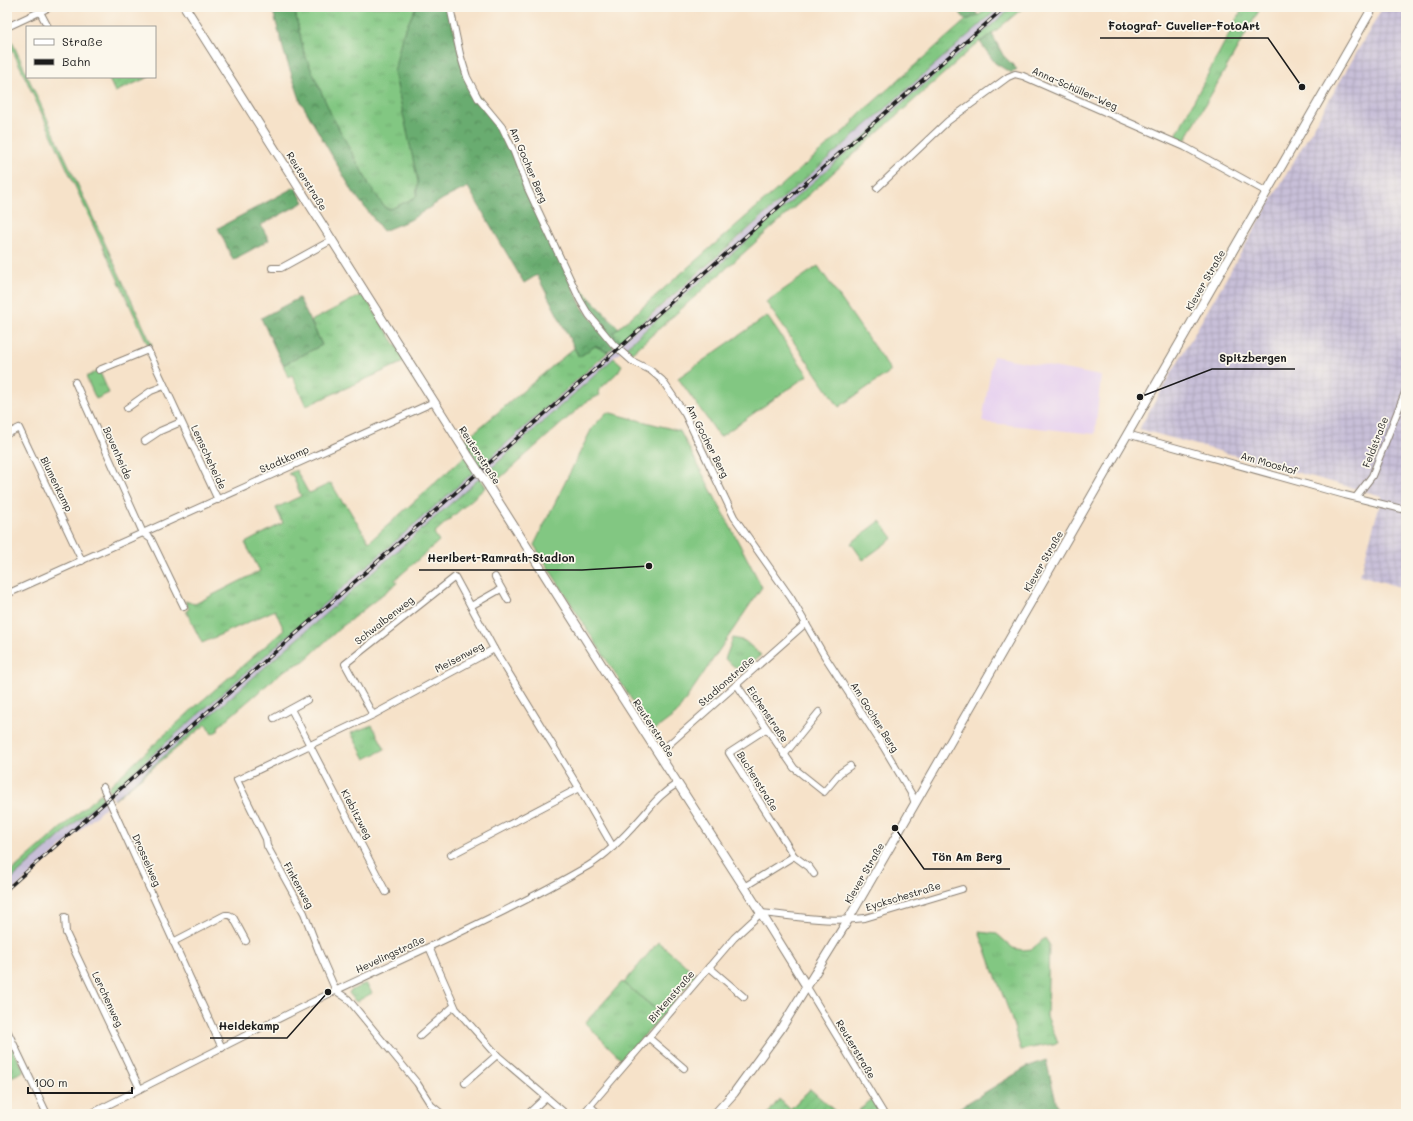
<svg xmlns="http://www.w3.org/2000/svg" width="1413" height="1121" font-family="Mali,sans-serif">
  <defs>
    <pattern id="industrial-grid" width="8" height="8" patternUnits="userSpaceOnUse"><rect width="8" height="8" fill="#c8bfd8"/><path d="M0 4h8M4 0v8" fill="none" stroke="#aba4b9"/></pattern>
    <pattern id="grass-tufts" width="24" height="20" patternUnits="userSpaceOnUse"><rect width="24" height="20" fill="#82c782"/><path d="M3 7l-1-3M5 7V3M7 7l1-3M15 17l-1-3M17 17v-4M19 17l1-3" fill="none" stroke="#70aa70"/></pattern>
    <pattern id="forest-crowns" width="20" height="18" patternUnits="userSpaceOnUse"><rect width="20" height="18" fill="#69ac70"/><path d="M2 6a3 3 0 1 1 6 0M12 15a3 3 0 1 1 6 0" fill="none" stroke="#568b5b"/></pattern>
    <pattern id="cemetery-stones" width="16" height="16" patternUnits="userSpaceOnUse"><rect width="16" height="16" fill="#82c782"/><path d="M2 7V4a2 2 0 0 1 4 0v3zM10 15v-3a2 2 0 0 1 4 0v3z" fill="#70aa70"/></pattern>
    <pattern id="garden-furrows" width="10" height="10" patternUnits="userSpaceOnUse"><rect width="10" height="10" fill="#82c782"/><path d="M-1 1l2-2M0 10L10 0M9 11l2-2" fill="none" stroke="#70aa70"/></pattern>
  </defs>
  <rect width="100%" height="100%" fill="#fbf7ec"/>
  <filter id="ink" filterUnits="userSpaceOnUse"><feTurbulence type="fractalNoise" baseFrequency=".025" numOctaves="2"/><feDisplacementMap in="SourceGraphic" scale="8" xChannelSelector="R" yChannelSelector="G"/><feConvolveMatrix kernelMatrix="1 2 1 2 8 2 1 2 1" color-interpolation-filters="sRGB"/></filter>
  <filter id="wash" filterUnits="userSpaceOnUse"><feTurbulence type="fractalNoise" baseFrequency=".012" numOctaves="4" result="noise"/><feDisplacementMap in="SourceGraphic" scale="16" xChannelSelector="R" yChannelSelector="G"/><feGaussianBlur stdDeviation="0.9" result="paint"/><feColorMatrix in="noise" values="0 0 0 0 0 0 0 0 0 0 0 0 0 0 0 0 0 1.4 0 .05"/><feComposite in="paint" operator="in"/></filter>
  <g filter="url(#wash)">
    <rect width="100%" height="100%" fill="#f6e2c9"/>
    <!-- built -->
    <polygon fill="#e7d2ef" points="993,356 1101,376 1095,434 982,422"/>
    <!-- industrial -->
    <polygon fill="url(#industrial-grid)" points="1383,7 1406,7 1406,589 1360,575 1382,496 1139,429"/>
    <!-- railway -->
    <g fill="#c8bfd8">
      <polygon points="1000,7 1012,7 622,350 485,474 480,467"/>
      <polygon points="475,471 480,478 114,800 110,792"/>
      <polygon points="103,798 107,806 7,896 7,883"/>
    </g>
    <!-- grass -->
    <g fill="url(#grass-tufts)" stroke="#4f724f">
      <polygon points="294,7 416,7 402,36 418,182 416,197 391,209 385,208 370,186 331,115 304,53"/>
      <polygon points="989,7 1000,7 621,341 613,333 853,123 854,119 966,20 979,15"/>
      <polygon points="1012,7 1024,7 992,34 979,42 632,353 626,347"/>
      <polygon points="1243,7 1261,7 1184,142 1174,139"/>
      <polygon points="7,33 8,33 27,74 27,77 28,77 152,345 149,347 7,38"/>
      <polygon points="554,243 575,282 591,299 584,305"/>
      <polygon points="363,294 406,361 306,406 292,375 288,377 283,365 322,345 311,321"/>
      <polygon points="595,346 608,352 480,467 465,440 574,348 579,357"/>
      <polygon points="614,358 622,365 618,372 598,391 600,395 586,402 492,485 485,474"/>
      <polygon points="99,370 109,393 96,399 86,377"/>
      <polygon points="465,456 475,471 110,792 108,787 197,705 284,630 275,610 202,643 186,611 189,609 185,601 195,604 260,571 245,543 283,523 276,508 301,496 293,476 288,474 296,470 308,492 310,493 331,483 343,503 345,503 369,542"/>
      <polygon points="480,478 486,487 434,533 439,541 395,580 397,583 339,629 304,661 283,671 218,727 219,730 212,734 206,724 114,800"/>
      <polygon points="733,638 745,641 761,655 741,672 725,659"/>
      <polygon points="372,725 385,749 365,759 351,733"/>
      <polygon points="101,793 103,798 7,883 7,875"/>
      <polygon points="979,932 997,934 1013,948 1022,950 1032,949 1045,938 1049,944 1047,1016 1058,1043 1021,1050 1010,1014"/>
      <polygon points="622,982 663,1015 622,1060 585,1023"/>
      <polygon points="366,983 372,993 356,1002 349,993 350,991"/>
    </g>
    <!-- forest -->
    <g fill="url(#forest-crowns)" stroke="#426446">
      <polygon points="272,7 294,7 304,53 331,114 370,186 385,208 391,209 416,197 418,182 394,72 402,36 416,7 448,7 466,79 500,128 582,307 614,347 608,352 595,346 579,357 537,275 524,283 468,187 443,199 410,220 383,231 353,192 301,102 284,52"/>
      <polygon points="955,7 971,7 979,15 966,20"/>
      <polygon points="992,34 1003,55 1017,69 1011,73 995,63 980,42"/>
      <polygon points="295,187 304,202 261,225 269,240 233,260 218,228"/>
      <polygon points="299,298 322,345 283,365 261,318"/>
      <polygon points="591,299 619,328 613,333 621,341 617,345 584,305"/>
      <polygon points="1046,1060 1059,1114 949,1114 1027,1067"/>
    </g>
    <!-- cemetery -->
    <polygon fill="url(#cemetery-stones)" stroke="#4f724f" points="7,1036 24,1071 7,1079"/>
    <!-- garden -->
    <g fill="url(#garden-furrows)" stroke="#4f724f">
      <polygon points="108,77 149,77 115,92"/>
      <polygon points="810,1089 836,1112 834,1114 768,1114 779,1099 790,1109"/>
      <polygon points="874,1098 884,1114 860,1114 861,1112 859,1109"/>
    </g>
    <!-- pitch -->
    <g fill="#82c782" stroke="#4f724f">
      <polygon points="818,266 891,371 839,407 766,302"/>
      <polygon points="767,316 808,375 720,437 678,378"/>
      <polygon points="607,412 680,431 762,587 676,714 652,732 534,545 592,428"/>
      <polygon points="880,521 893,538 863,560 851,543"/>
      <polygon points="658,942 696,974 663,1015 624,983"/>
    </g>
  </g>
  <g filter="url(#ink)">
    <g fill="none" stroke-linecap="round" stroke-linejoin="round">
      <!-- minor casing -->
      <g stroke="#897f72" stroke-width="8">
        <g id="minor">
          <polyline points="450,7 460,54 467,77 478,98 502,127 514,152 528,189 580,300 589,315 614,345 632,361 650,370 662,380 685,414 734,517 791,598 824,655 883,746 912,795 915,804"/>
          <polyline points="40,12 48,27"/>
          <polyline points="7,27 50,7"/>
          <polyline points="877,188 948,121 1008,77 1015,74 1023,76 1185,147 1267,192"/>
          <polyline points="272,268 281,268 332,240"/>
          <polyline points="99,370 148,350 218,500"/>
          <polyline points="75,382 143,533 151,539 184,607"/>
          <polyline points="127,408 151,391 164,386"/>
          <polyline points="7,434 19,428 82,561"/>
          <polyline points="1127,434 1345,495 1406,510"/>
          <polyline points="145,441 160,431 181,422"/>
          <polyline points="1356,497 1372,476 1406,390"/>
          <polyline points="495,577 508,600"/>
          <polyline points="7,594 434,402"/>
          <polyline points="471,606 501,589"/>
          <polyline points="737,685 794,768 824,792 840,773 850,766"/>
          <polyline points="291,709 386,892"/>
          <polyline points="373,715 345,664 455,577 494,649 579,788 613,847"/>
          <polyline points="274,718 307,700"/>
          <polyline points="659,753 806,623"/>
          <polyline points="784,755 819,712"/>
          <polyline points="103,787 222,1048"/>
          <polyline points="451,855 579,788"/>
          <polyline points="794,856 809,867 814,874"/>
          <polyline points="744,887 794,856 729,753 766,729"/>
          <polyline points="65,917 66,933 140,1089"/>
          <polyline points="173,942 225,915 229,915 233,917 246,941"/>
          <polyline points="429,947 456,1009 497,1055 566,1114"/>
          <polyline points="709,967 744,997"/>
          <polyline points="807,987 884,1114"/>
          <polyline points="7,1030 47,1114"/>
          <polyline points="420,1036 454,1006"/>
          <polyline points="649,1038 684,1068"/>
          <polyline points="465,1083 497,1055"/>
          <polyline points="590,1106 599,1114"/>
          <path d="M 90,1114 C 173,1073 254,1030 337,990 C 421,950 507,913 588,866 C 608,854 626,835 641,818 C 654,803 660,794 678,783"/>
          <polyline points="442,1114 431,1105 417,1083 348,999 336,991 319,952 304,913 267,846 266,839 237,780 373,715 494,649"/>
          <polyline points="528,1114 546,1097"/>
          <path d="M 583,1114 L 734,938 L 761,913 C 795,916 831,923 865,918 L 962,889"/>
        </g>
      </g>
      <!-- tertiary casing -->
      <g stroke="#897f72" stroke-width="10">
        <g id="tertiary">
          <polyline points="185,7 467,454"/>
          <polyline points="489,487 622,697 761,913 807,987"/>
          <polyline points="715,1114 734,1093 780,1030 848,920 1373,7"/>
        </g>
      </g>
      <!-- minor -->
      <use href="#minor" stroke="#fff" stroke-width="6"/>
      <!-- tertiary -->
      <use href="#tertiary" stroke="#fff" stroke-width="8"/>
      <!-- rail casing -->
      <g stroke="#1c1c1c" stroke-width="3.5">
        <polyline id="rail" points="7,889 1005,7"/>
      </g>
      <!-- rail -->
      <use href="#rail" stroke="#fbf7ec" stroke-width="2" stroke-dasharray="6" stroke-linecap="butt"/>
      <!-- tertiary-bridge casing -->
      <g stroke="#897f72" stroke-width="10" stroke-linecap="butt">
        <polyline id="tertiary-bridge" points="467,454 489,487"/>
      </g>
      <!-- tertiary-bridge -->
      <use href="#tertiary-bridge" stroke="#fff" stroke-width="8"/>
    </g>
  </g>
  <g text-anchor="middle" stroke-width="3.5" stroke-linejoin="round" paint-order="stroke">
    <!-- street labels -->
    <g font-size="10" fill="#1c1c1c" stroke="#fbf7ec">
      <text transform="translate(1075 88) rotate(24)" y="4">Anna-Schüller-Weg</text>
      <text transform="translate(529 165) rotate(67)" y="4">Am Gocher Berg</text>
      <text transform="translate(307 181) rotate(58)" y="4">Reuterstraße</text>
      <text transform="translate(1205 280) rotate(-60)" y="4">Klever Straße</text>
      <text transform="translate(708 441) rotate(63)" y="4">Am Gocher Berg</text>
      <text transform="translate(1375 442) rotate(-69)" y="4">Feldstraße</text>
      <text transform="translate(118 453) rotate(66)" y="4">Bovenheide</text>
      <text transform="translate(480 455) rotate(57)" y="4">Reuterstraße</text>
      <text transform="translate(209 457) rotate(65)" y="4">Lemscheheide</text>
      <text transform="translate(284 459) rotate(-24)" y="4">Stadtkamp</text>
      <text transform="translate(1269 463) rotate(16)" y="4">Am Mooshof</text>
      <text transform="translate(57 484) rotate(64)" y="4">Blumenkamp</text>
      <text transform="translate(1043 561) rotate(-60)" y="4">Klever Straße</text>
      <text transform="translate(384 620) rotate(-38)" y="4">Schwalbenweg</text>
      <text transform="translate(459 657) rotate(-28)" y="4">Meisenweg</text>
      <text transform="translate(726 681) rotate(-41)" y="4">Stadionstraße</text>
      <text transform="translate(768 714) rotate(56)" y="4">Eichenstraße</text>
      <text transform="translate(875 717) rotate(58)" y="4">Am Gocher Berg</text>
      <text transform="translate(654 728) rotate(57)" y="4">Reuterstraße</text>
      <text transform="translate(758 781) rotate(58)" y="4">Buchenstraße</text>
      <text transform="translate(357 814) rotate(62)" y="4">Kiebitzweg</text>
      <text transform="translate(147 860) rotate(66)" y="4">Drosselweg</text>
      <text transform="translate(864 873) rotate(-60)" y="4">Klever Straße</text>
      <text transform="translate(299 885) rotate(61)" y="4">Finkenweg</text>
      <text transform="translate(903 896) rotate(-17)" y="4">Eyckschestraße</text>
      <text transform="translate(390 954) rotate(-25)" y="4">Hevelingstraße</text>
      <text transform="translate(671 996) rotate(-49)" y="4">Birkenstraße</text>
      <text transform="translate(108 999) rotate(65)" y="4">Lerchenweg</text>
      <text transform="translate(856 1049) rotate(59)" y="4">Reuterstraße</text>
    </g>
  </g>
  <!-- callouts -->
  <path fill="none" stroke="#1c1c1c" stroke-width="1.5" d="M1302 87L1268 38H1100M1140 397L1212 369H1295M649 566L582 570H419M895 828L924 869H1010M328 992L287 1038H210"/>
  <g fill="#1c1c1c" stroke="#fbf7ec" stroke-width="1.5">
    <circle cx="1302" cy="87" r="4"/>
    <circle cx="1140" cy="397" r="4"/>
    <circle cx="649" cy="566" r="4"/>
    <circle cx="895" cy="828" r="4"/>
    <circle cx="328" cy="992" r="4"/>
  </g>
  <g font-size="11" text-anchor="middle" font-weight="bold" fill="#1c1c1c" stroke="#fbf7ec" stroke-width="3.5" stroke-linejoin="round" paint-order="stroke">
    <text x="1184" y="30">Fotograf- Cuvelier-FotoArt</text>
    <text x="1253" y="362">Spitzbergen</text>
    <text x="501" y="562">Heribert-Ramrath-Stadion</text>
    <text x="967" y="861">Tön Am Berg</text>
    <text x="249" y="1030">Heidekamp</text>
  </g>
  <!-- margin -->
  <rect width="1413" height="1121" fill="none" stroke="#fbf7ec" stroke-width="24"/>
  <!-- legend -->
  <rect x="26" y="26" width="130" height="52" fill="#fbf7ec" stroke="#a29f99"/>
  <rect x="34" y="39" width="20" height="6" fill="#ffffff" stroke="#a29f99"/>
  <text x="62" y="46" font-size="12" fill="#1c1c1c">Straße</text>
  <rect x="34" y="59" width="20" height="6" fill="#1c1c1c" stroke="#a29f99"/>
  <text x="62" y="66" font-size="12" fill="#1c1c1c">Bahn</text>
  <!-- scale -->
  <path d="M28 1087v6h104v-6" fill="none" stroke="#1c1c1c" stroke-width="2"/>
  <text x="34" y="1087" font-size="12" fill="#1c1c1c" stroke="#fbf7ec" stroke-width="3" paint-order="stroke">100 m</text>
</svg>
